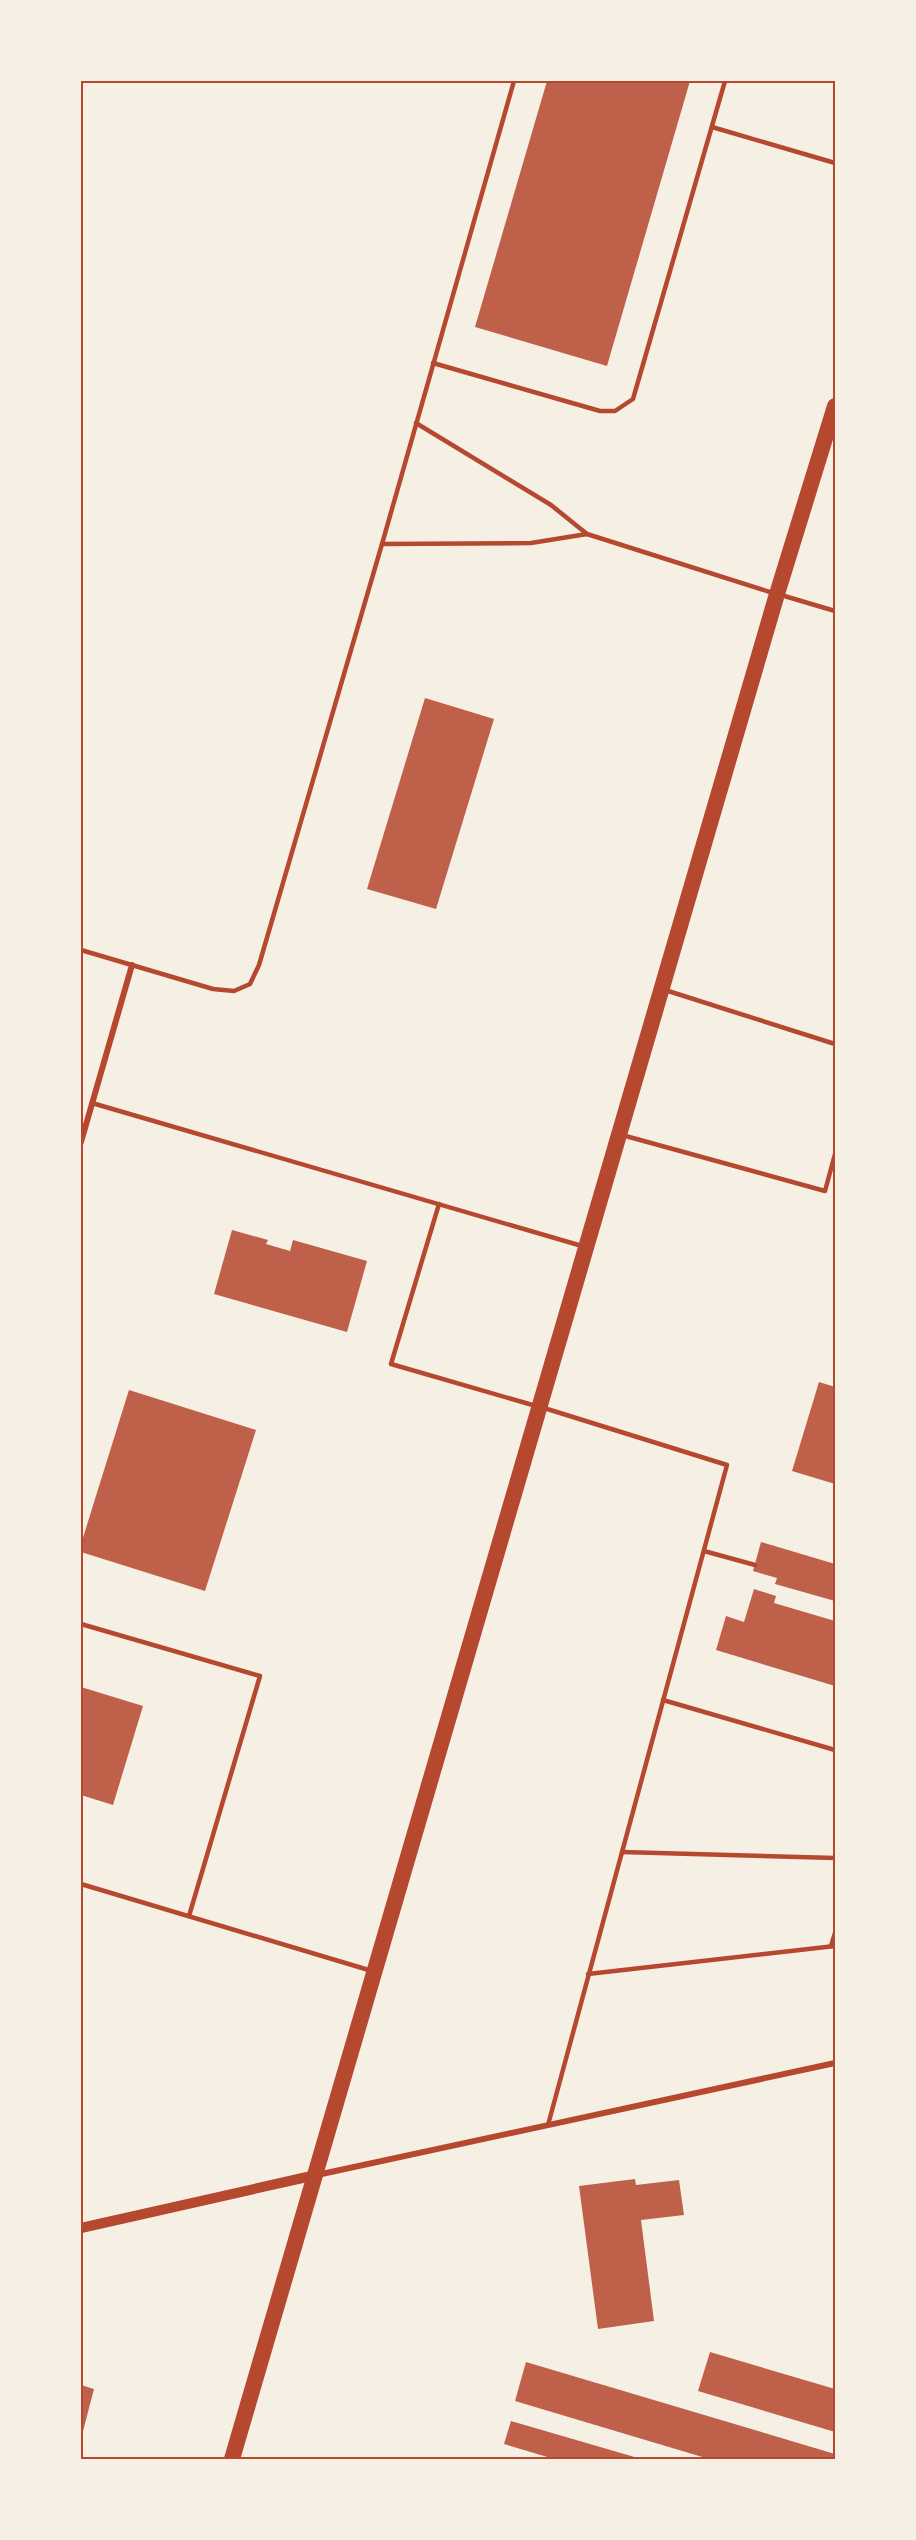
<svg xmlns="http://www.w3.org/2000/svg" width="916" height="2540" font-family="'Source Sans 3',sans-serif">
  <rect width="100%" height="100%" fill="#f6efe4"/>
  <!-- building -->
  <g fill="#bf614a">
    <polygon points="547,81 690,81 607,366 475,327"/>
    <polygon points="425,698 494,719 436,909 367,889"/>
    <polygon points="232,1230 268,1240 266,1244 290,1251 293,1240 367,1261 347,1332 214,1294"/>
    <polygon points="819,1382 835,1387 835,1484 792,1471"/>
    <polygon points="129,1390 256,1430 205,1591 81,1552 81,1544"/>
    <polygon points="761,1542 835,1564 835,1601 775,1584 777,1578 753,1571"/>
    <polygon points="754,1589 776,1596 774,1603 835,1621 835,1686 716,1650 726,1616 744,1622"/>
    <polygon points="81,1687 143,1706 113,1805 81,1795"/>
    <polygon points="635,2179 636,2185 679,2180 684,2215 641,2220 654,2321 598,2329 579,2186"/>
    <polygon points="710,2352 835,2389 835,2432 698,2391"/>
    <polygon points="526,2362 835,2454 835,2459 709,2459 515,2401"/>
    <polygon points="81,2385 94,2389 82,2435 81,2435"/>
    <polygon points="511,2421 638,2458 638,2459 554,2459 504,2444"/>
  </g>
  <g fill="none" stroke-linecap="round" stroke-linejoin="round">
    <!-- service -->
    <g stroke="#b5482f" stroke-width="4.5">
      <polyline points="712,127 835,163"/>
      <polyline points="433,363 600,411 615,411 633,399 725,81"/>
      <polyline points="416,423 551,505 587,534 773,593"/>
      <polyline points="382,544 531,543 587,534"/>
      <polyline points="781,595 835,611"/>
      <polyline points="81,950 213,989 234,991 250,984 259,965 382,544 514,81"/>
      <polyline points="665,990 835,1044"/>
      <polyline points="92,1103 582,1246"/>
      <polyline points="622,1135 825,1191 835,1154"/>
      <polyline points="439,1204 391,1364 536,1406"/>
      <polyline points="544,1408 727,1465 548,2125"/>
      <polyline points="704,1551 755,1565"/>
      <polyline points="81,1624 260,1676 189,1916"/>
      <polyline points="663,1700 835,1750"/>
      <polyline points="622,1852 835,1858"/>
      <polyline points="81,1884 372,1971"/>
      <polyline points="831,1946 835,1933"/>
      <polyline points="588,1974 835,1946"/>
    </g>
    <!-- minor -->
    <g stroke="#b5482f" stroke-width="6">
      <polyline points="81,1142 132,965"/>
      <polyline points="317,2175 835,2063"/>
    </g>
    <!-- tertiary -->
    <polyline stroke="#b5482f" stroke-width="10" points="81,2228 316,2175"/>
    <!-- trunk -->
    <polyline stroke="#b5482f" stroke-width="16" points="232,2459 777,594 835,406"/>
  </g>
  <!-- border -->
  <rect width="916" height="2540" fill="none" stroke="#f6efe4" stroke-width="165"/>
  <rect x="82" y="82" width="752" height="2376" fill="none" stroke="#b5482f" stroke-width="2"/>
</svg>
